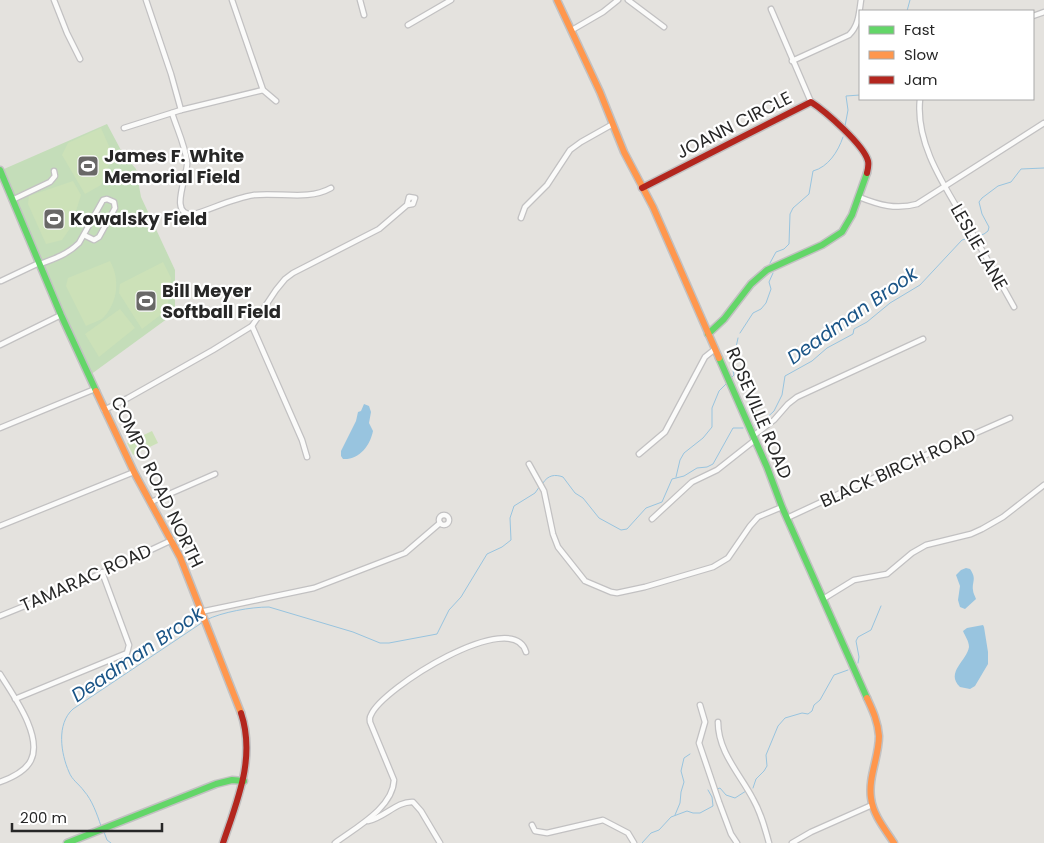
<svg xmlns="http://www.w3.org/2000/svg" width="1044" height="843" font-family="Poppins,sans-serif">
  <rect width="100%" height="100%" fill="#e4e2de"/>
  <!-- green -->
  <polygon fill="#c4ddb9" points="107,124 123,154 136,169 141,197 175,270 175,313 90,375 60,308 4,169"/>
  <!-- pitch -->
  <g fill="#cce1b8">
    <polygon points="101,128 112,153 111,159 101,185 85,194 62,155 68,143"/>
    <polygon points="73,181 81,195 71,227 62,240 46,244 28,204 29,196"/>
    <path d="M 110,261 C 120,279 118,301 104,317 C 100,321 91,323 86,326 L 66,286 L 68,278 Z"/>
    <polygon points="163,262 171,278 167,310 142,329 119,293 120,284"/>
    <polygon points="120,309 135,328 99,357 85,334"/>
    <polygon points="152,431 158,443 133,455 127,443"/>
  </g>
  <!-- water -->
  <g fill="#98c4df">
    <path d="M 364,404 L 369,406 L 371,412 L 369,423 L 373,431 C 370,446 359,460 343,459 L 341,456 L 341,451 L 356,421 L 358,412 L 361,411 Z"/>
    <path d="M 966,568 L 970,569 C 977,579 972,581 973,590 C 973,593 975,596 976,599 L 965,609 L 960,607 L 958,600 L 960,586 L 956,575 L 961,570 Z"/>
    <path d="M 983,625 L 984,627 L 988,652 L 988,664 L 975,686 L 970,689 L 960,687 C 945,672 967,661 969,647 C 969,641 965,636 963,631 L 967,628 Z"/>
  </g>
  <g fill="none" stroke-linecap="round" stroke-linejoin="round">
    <!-- stream -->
    <g stroke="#98c4df" stroke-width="1">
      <polyline points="907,11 910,0"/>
      <polyline points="845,126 848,110 846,96 860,95"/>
      <path d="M 770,263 L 776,252 L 784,249 L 789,244 L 790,214 L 793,208 L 809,194 L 813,171 C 828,167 838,152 843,137"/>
      <polyline points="740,333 753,313 761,309 766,303 771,289 769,282 773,273"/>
      <polyline points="732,377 734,375 732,366 738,338"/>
      <polyline points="755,425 759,425 774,411 782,395 785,376 812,361 827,348 853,334 854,329 867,322 890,303 920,285 962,240 984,234 988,231 989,227 982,214 979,202 982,198 998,186 1011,182 1021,169 1044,168"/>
      <polyline points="676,477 680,460 684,453 703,438 712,427 712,408 719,391 726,384"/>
      <path d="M 543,483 C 548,475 555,474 563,477 L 575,493 L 583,498 L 599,518 L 621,530 L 627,529 L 646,508 L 662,502 L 672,479 L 684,476 L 697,468 L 707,467 L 713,464 L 733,428 L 743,428"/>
      <path d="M 206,620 C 222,612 251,607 269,607 L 353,632 L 380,643 L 389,643 L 437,634 L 449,610 L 461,597 L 487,554 L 502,547 L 511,540 L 510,518 L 514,506 L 535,493 L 540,486"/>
      <polyline points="858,663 859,657 856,641 858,637 871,630 881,606"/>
      <polyline points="753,788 756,779 764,771 767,766 766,755 778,726 785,718 802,713 808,714 812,711 814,705 820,700 834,675 848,670"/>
      <polyline points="717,789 720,788 726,795 735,798 746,791"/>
      <polyline points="675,815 680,803 681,792 684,782 681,771 684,758 690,754"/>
      <path d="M 101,826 C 97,814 92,800 84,791 C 79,784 72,780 69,772 C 61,754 56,724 73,709 L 203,622"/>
      <polyline points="104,832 107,840 111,843"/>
      <polyline points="642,843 651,833 659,830 671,817 687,811 693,813 700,813 713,806 712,797 708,790"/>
    </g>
    <!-- street casing -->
    <g stroke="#c2c1c2" stroke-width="7">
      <g id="street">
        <polyline points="54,0 67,33 80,59"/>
        <polyline points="146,0 171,74 181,110"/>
        <polyline points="232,0 263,90 276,101"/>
        <polyline points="360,0 364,15"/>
        <polyline points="628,0 664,27"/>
        <polyline points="771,9 811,102"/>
        <polyline points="1033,16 1044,12"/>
        <polyline points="408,25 451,0"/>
        <polyline points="572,30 603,12 618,0"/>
        <path d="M 792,61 L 849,35 C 859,25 859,13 861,0"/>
        <path d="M 920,99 C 915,145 946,188 968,226 C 984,253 999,280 1014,307"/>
        <path d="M 172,113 C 177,129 185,145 187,162 C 189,174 166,218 195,214 C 214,208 234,198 254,195 C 280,192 308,201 331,188"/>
        <polyline points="124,128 181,110 263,90"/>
        <path d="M 859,197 C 879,205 896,210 917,204 L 1044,123"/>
        <polyline points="12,200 50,182 55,176 54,171"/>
        <polyline points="521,218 525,207 547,185 570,150 581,142 613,124"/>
        <path d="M 40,264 C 54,259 68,254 79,243 L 103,200 L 107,199 L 114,202 L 115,208 L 99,237 L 94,240 L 84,235"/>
        <polyline points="1,281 39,263"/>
        <polyline points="252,326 302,440 307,457"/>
        <polyline points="0,345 61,315"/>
        <polyline points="104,410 128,398 213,350 252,326 276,290 285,279 293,273 379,229 407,205 409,197 415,198 413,204 407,205"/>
        <polyline points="0,428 95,389"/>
        <polyline points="753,436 774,420 788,404 797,397 923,339"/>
        <polyline points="639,454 665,432 705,357 715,349"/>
        <polyline points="529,464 544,491 553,534 558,547 585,581 611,592 617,593 645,587 713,567 728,558 750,526 758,517 782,507"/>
        <polyline points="151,502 215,474"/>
        <circle cx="444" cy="520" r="5"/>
        <polyline points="787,518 860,484 1010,418"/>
        <polyline points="652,519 692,482 717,470 755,440"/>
        <polyline points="0,526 134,472"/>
        <polyline points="823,599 854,580 887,574 912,553 926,545 971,534 982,529 1003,517 1044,485"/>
        <polyline points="200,612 314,588 405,553 440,523"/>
        <polyline points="0,616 74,586 172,540"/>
        <path d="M 0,674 C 12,694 43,735 31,760 C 26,771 11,778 0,782"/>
        <polyline points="15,699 127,653 129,645 102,572"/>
        <polyline points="700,705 705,722 699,743 719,802 731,834 737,843"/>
        <path d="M 718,722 C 718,752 740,774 753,799 C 761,813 765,828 769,843"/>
        <path d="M 368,821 C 384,818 397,801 413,802 L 421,811 L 440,843"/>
        <polyline points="532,825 535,831 547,833 603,820 628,833 634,843"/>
        <path d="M 335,843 C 355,828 393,808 394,780 L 370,722 C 370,719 369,718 371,715 C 382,688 513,606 526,652"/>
        <polyline points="792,843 811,832 872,805"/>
      </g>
    </g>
    <!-- fast casing -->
    <g stroke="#c2c1c2" stroke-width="9">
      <g id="fast">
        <polyline points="0,170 61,315 96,391"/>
        <polyline points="708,334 724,319 751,284 767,270 822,245 842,232 852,215 867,173"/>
        <polyline points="719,358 767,467 782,507 867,698"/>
        <polyline points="67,843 216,784 232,780 244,781"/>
      </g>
    </g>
    <!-- slow casing -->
    <g stroke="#c2c1c2" stroke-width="9">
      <g id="slow">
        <polyline points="557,0 600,92 624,152 653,207 719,358"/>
        <polyline points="96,391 134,472 180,557 241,713"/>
        <path d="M 867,698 C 873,711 878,722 879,736 C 879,757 868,777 871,798 C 873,815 885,829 894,843"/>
      </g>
    </g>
    <!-- jam casing -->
    <g stroke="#c2c1c2" stroke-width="9">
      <g id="jam">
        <path d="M 642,188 L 811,102 C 825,111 864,145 868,161 C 869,165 868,169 867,173"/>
        <path d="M 223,843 C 237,801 256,758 241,713"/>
      </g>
    </g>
    <!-- street -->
    <use href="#street" stroke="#fbfbfa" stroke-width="4.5"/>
    <!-- fast -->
    <use href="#fast" stroke="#63d668" stroke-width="6"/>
    <!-- slow -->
    <use href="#slow" stroke="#ff974d" stroke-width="6"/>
    <!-- jam -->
    <use href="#jam" stroke="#b3261e" stroke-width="6"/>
  </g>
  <!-- icons -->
  <defs>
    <g id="stadium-square" transform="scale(1.125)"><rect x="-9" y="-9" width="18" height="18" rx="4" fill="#696867" stroke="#fff"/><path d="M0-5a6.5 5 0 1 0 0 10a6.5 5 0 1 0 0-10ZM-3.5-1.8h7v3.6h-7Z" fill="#fff"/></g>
  </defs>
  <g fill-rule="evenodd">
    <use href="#stadium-square" x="88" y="166"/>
    <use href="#stadium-square" x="54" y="219"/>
    <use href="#stadium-square" x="146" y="301"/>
  </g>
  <g text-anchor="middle" stroke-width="4.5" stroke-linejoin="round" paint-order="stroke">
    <!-- street labels -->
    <g font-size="18" fill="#272727" stroke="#fff">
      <text transform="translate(734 125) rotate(-27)" y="6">JOANN CIRCLE</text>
      <text transform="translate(979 247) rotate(60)" y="6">LESLIE LANE</text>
      <text transform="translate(759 413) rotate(67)" y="6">ROSEVILLE ROAD</text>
      <text transform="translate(898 468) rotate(-24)" y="6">BLACK BIRCH ROAD</text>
      <text transform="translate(157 482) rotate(64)" y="6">COMPO ROAD NORTH</text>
      <text transform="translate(86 578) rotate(-24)" y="6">TAMARAC ROAD</text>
    </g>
    <!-- poi labels -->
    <g font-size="18" font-weight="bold" fill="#272727" stroke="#fff" text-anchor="start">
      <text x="104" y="162">James F. White<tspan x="104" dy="21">Memorial Field</tspan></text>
      <text x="70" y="225">Kowalsky Field</text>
      <text x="162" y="297">Bill Meyer<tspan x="162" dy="21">Softball Field</tspan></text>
    </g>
    <!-- water labels -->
    <g font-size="19" font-style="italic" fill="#1b5587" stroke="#fff">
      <text transform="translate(852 315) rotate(-35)" y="7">Deadman Brook</text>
      <text transform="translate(137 654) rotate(-34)" y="7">Deadman Brook</text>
    </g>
  </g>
  <!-- legend -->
  <rect x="859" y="10" width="175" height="90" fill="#ffffff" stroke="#a9a9a9"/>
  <rect x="869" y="26" width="25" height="8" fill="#63d668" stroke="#a9a9a9"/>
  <text x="904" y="35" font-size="15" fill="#272727">Fast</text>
  <rect x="869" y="51" width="25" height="8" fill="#ff974d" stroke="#a9a9a9"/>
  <text x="904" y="60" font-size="15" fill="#272727">Slow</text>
  <rect x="869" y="76" width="25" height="8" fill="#b3261e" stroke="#a9a9a9"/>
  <text x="904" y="85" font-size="15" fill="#272727">Jam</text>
  <!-- scale -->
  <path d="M12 823v8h150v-8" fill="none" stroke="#272727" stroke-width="2.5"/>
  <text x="20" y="823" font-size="15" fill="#272727" stroke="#ffffff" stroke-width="4" paint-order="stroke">200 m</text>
</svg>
